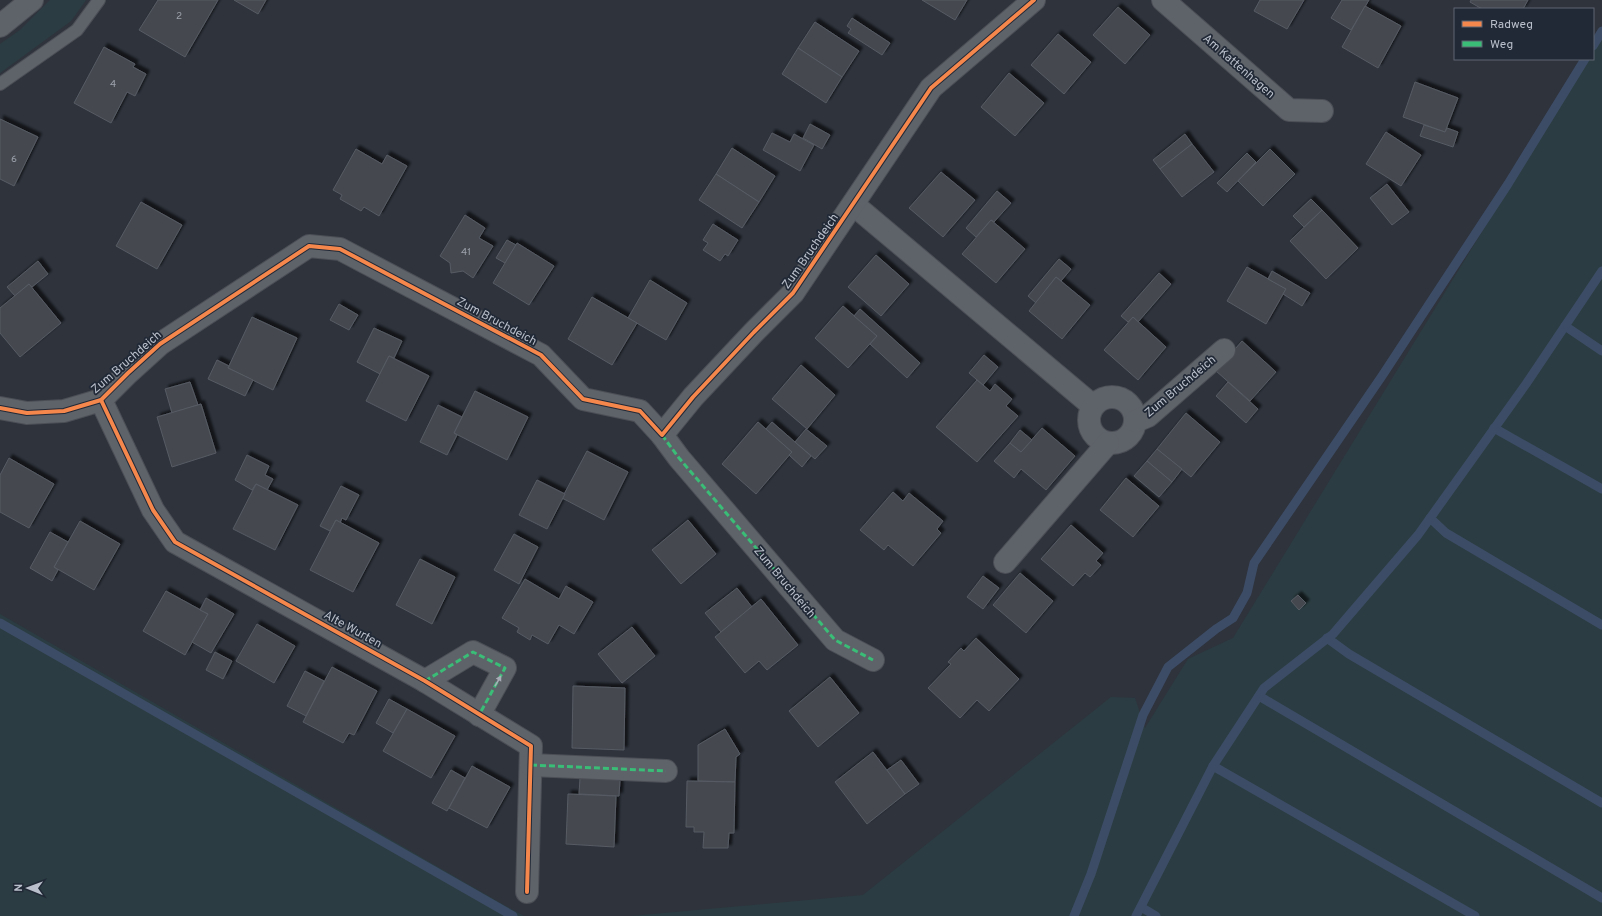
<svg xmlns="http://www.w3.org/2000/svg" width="1602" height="916" font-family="Overpass,sans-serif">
  <defs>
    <filter id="shadow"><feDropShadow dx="3.5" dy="-3.5" stdDeviation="1" flood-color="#0009"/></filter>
  </defs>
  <rect width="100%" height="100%" fill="#2e333c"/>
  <!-- green -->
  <g fill="#2b3d42">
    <polygon points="50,0 86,0 71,21 0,73 0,44 20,30"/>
    <polygon points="1602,37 1602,916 631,916 863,895 1111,697 1135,698 1145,728 1188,659 1233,638 1588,59 1593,59 1593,52"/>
    <polygon points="0,614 504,905 524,916 0,916"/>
  </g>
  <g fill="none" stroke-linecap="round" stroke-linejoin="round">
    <!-- stream -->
    <g stroke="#3d4c66" stroke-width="9">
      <polyline points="1593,46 1602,31"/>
      <polyline points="1565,326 1602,351"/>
      <polyline points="1494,428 1602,489"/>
      <polyline points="1430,518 1446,533 1602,625"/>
      <polyline points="0,623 513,916"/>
      <polyline points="1327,638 1349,654 1602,803"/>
      <polyline points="1259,696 1602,898"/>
      <polyline points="1213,766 1475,916"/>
      <polyline points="1141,907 1156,916"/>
      <polyline points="1074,916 1091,874 1143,715 1168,667 1216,629 1233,618 1247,593 1254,563 1382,376 1508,184 1585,59"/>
      <polyline points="1136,916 1213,766 1264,688 1333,634 1418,535 1526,384 1602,271"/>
    </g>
  </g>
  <!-- building -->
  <g fill="#454950" stroke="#575b63" filter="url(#shadow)">
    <polygon points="158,0 218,0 185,57 139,30"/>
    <polygon points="234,0 266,0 258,14"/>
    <polygon points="922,0 967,0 955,20"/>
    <polygon points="1260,0 1304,0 1287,29 1254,11"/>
    <polygon points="1342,0 1369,0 1351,30 1331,18"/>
    <polygon points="1471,0 1528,0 1523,9 1482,9 1470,2"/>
    <polygon points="1365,6 1401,26 1378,68 1342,47"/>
    <polygon points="1118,7 1150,35 1125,64 1093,35"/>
    <polygon points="852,18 890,43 882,55 848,33 851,29 847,26"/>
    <polygon points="815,22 859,51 842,77 798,48"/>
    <polygon points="1058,34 1091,62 1064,94 1031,65"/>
    <polygon points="104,47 135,64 133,67 146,74 135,96 127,92 111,123 74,103"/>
    <polygon points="798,48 842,77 826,103 782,74"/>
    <polygon points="1009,73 1044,103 1015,136 981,107"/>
    <polygon points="1415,82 1458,98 1445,132 1403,117"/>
    <polygon points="0,119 38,137 14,186 0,179"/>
    <polygon points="810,124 830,135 822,149 803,138"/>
    <polygon points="1424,125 1445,132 1447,128 1458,132 1453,147 1420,136"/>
    <polygon points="1386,132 1421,155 1401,186 1366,164"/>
    <polygon points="772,133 790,142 794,134 814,145 800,171 763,150"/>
    <polygon points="1185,134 1192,144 1160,169 1153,160"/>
    <polygon points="1192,144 1214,172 1182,197 1160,169"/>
    <polygon points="732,148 775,176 759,202 716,174"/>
    <polygon points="356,149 382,164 387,155 407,166 379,216 364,207 361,211 340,199 342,195 333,190"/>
    <polygon points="1270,149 1295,174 1263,206 1238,181"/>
    <polygon points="1247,153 1256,162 1227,192 1217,183"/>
    <polygon points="941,172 975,200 943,237 909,208"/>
    <polygon points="716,174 759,202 742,228 699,200"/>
    <polygon points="1387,184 1409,212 1392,225 1370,198"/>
    <polygon points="997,191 1011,203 994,222 991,220 976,237 966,228"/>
    <polygon points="1311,199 1322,210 1304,227 1293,216"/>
    <polygon points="141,202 182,225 157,269 116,246"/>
    <polygon points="1322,210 1358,248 1326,279 1290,241"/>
    <polygon points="465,215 485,228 479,238 493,246 473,278 463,271 451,273 450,263 440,256"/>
    <polygon points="991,220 1025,249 996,283 962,254"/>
    <polygon points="713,224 738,240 728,256 725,254 720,261 703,250 708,243 703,240"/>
    <polygon points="507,240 516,245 505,263 496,258"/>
    <polygon points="517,243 554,266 529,305 493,283"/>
    <polygon points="876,255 909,284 881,316 848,287"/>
    <polygon points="1059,259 1071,269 1061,281 1056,277 1036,303 1028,296"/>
    <polygon points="38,261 48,274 32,287 29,284 15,296 7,287"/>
    <polygon points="1247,267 1286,289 1266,324 1227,301"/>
    <polygon points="1272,271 1310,293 1302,306 1283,294 1286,289 1268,279"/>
    <polygon points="1159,273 1171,284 1138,322 1133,317 1128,322 1121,316"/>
    <polygon points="1056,277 1090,305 1062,339 1029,311"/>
    <polygon points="650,280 687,303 666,340 628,318"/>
    <polygon points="29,284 61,323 20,357 0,333 0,308"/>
    <polygon points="592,297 637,323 612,365 568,339"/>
    <polygon points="339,304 358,315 349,330 330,320"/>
    <polygon points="843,306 877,336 848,368 815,338"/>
    <polygon points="860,309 920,363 907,378 870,344 877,336 854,316"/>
    <polygon points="252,317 297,338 273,390 228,368"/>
    <polygon points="1133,317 1166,347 1138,380 1104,350"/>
    <polygon points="374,328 402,341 394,358 389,356 380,374 357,362"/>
    <polygon points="1242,341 1276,372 1250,401 1216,371"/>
    <polygon points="984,355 998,367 983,385 969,373"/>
    <polygon points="389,356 429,376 406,421 366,401"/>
    <polygon points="217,360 229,366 228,368 253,380 245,396 208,379"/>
    <polygon points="801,365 835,395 807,429 772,399"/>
    <polygon points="977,380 990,391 995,384 1012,399 1006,406 1018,416 977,462 936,427"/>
    <polygon points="190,382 198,405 172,413 165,389"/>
    <polygon points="1228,382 1258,409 1246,423 1216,396"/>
    <polygon points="475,391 528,417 507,460 454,433"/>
    <polygon points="201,404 216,453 172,467 157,417"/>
    <polygon points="438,405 462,417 454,433 457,435 447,455 420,442"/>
    <polygon points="1186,413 1220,442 1191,477 1157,449"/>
    <polygon points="758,422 792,452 756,494 722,464"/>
    <polygon points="772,422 811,456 802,467 789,455 792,452 766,429"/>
    <polygon points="1042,428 1075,456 1046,490 1021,469 1014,478 994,461 1010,443 1021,452"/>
    <polygon points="806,429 827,446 815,459 795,442"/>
    <polygon points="1020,430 1032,440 1021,452 1010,443"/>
    <polygon points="1157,449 1182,469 1172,482 1147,461"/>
    <polygon points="587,451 628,472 604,520 562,498"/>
    <polygon points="247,455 269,466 265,475 273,479 267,490 256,484 252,490 235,480"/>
    <polygon points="9,458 54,484 29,528 0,512 0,475"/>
    <polygon points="1147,461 1172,482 1159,497 1134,476"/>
    <polygon points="1126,478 1159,506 1133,537 1100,510"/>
    <polygon points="537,480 565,494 547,529 519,515"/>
    <polygon points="256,484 298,505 275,550 233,529"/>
    <polygon points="341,486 359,495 346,520 342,518 340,523 336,520 330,531 320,526"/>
    <polygon points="893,492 903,501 909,493 943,521 937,529 941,533 913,566 888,545 884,550 860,530"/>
    <polygon points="336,520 379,543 353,592 310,570"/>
    <polygon points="688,520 716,554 681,584 652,550"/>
    <polygon points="80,521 120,544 94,590 54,567"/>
    <polygon points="1071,525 1103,553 1096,561 1101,565 1090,577 1085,573 1073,586 1041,559"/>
    <polygon points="50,532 68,542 54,567 58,570 52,581 30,568"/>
    <polygon points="514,534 538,547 519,584 494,570"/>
    <polygon points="420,559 455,577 432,624 396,605"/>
    <polygon points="1020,573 1053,601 1026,633 993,605"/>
    <polygon points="983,576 999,588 983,609 967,597"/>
    <polygon points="525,579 559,599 566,586 593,602 574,634 559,625 548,644 532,635 530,640 517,632 519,628 502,618"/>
    <polygon points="737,588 752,607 721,632 705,613"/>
    <polygon points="166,591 208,614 185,655 143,631"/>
    <polygon points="1298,595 1306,603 1299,610 1291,601"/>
    <polygon points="206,598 234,614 211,653 192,642 208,614 200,610"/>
    <polygon points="761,599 798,645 767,670 759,661 745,673 715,637"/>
    <polygon points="257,624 295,646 274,683 236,661"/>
    <polygon points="632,627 655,656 622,683 598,654"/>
    <polygon points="976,638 1019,679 989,711 977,700 960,718 928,688 951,664 948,662 961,648 964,651"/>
    <polygon points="215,652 232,661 223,679 206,670"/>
    <polygon points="332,667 377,691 354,735 349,733 343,743 303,722"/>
    <polygon points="305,671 324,681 306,716 287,706"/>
    <polygon points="830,677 859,713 818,747 789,711"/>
    <polygon points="573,686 625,688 624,750 572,748"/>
    <polygon points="389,699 407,709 393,733 376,723"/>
    <polygon points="407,709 455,736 431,778 383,751"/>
    <polygon points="725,729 740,754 736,757 735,782 698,781 698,745"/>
    <polygon points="873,752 905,794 867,824 835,782"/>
    <polygon points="901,760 919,784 905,794 887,770"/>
    <polygon points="472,766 510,787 487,828 449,808"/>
    <polygon points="451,770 465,778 447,811 432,803"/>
    <polygon points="580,778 620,780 619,796 579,794"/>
    <polygon points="687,781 735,782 734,833 729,833 728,848 703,848 704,832 694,832 694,827 686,827"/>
    <polygon points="568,794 616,796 614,847 566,844"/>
  </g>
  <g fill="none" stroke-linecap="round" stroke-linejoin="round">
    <!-- service casing -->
    <g stroke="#4b4e55" stroke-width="14">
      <polyline id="service" points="0,84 77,30 99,0"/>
    </g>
    <!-- minor casing -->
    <g stroke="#4b4e55" stroke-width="24">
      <g id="minor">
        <polyline points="1163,0 1289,110 1322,111"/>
        <polyline points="0,26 32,0"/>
        <polyline points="854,205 1093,406"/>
        <circle cx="1112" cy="420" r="23"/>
        <polyline points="101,400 153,510 175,542 425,681 531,746 527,892"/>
        <polyline points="0,408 27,413 64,411 101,400 128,373 160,344 309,246 340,249 541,355 583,399 640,411 662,435 693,397 754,332 793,293 931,88 1034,0"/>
        <polyline points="1136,421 1148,416 1224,350"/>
        <polyline points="662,435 679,458 835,640 873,660"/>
        <polyline points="1005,562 1108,443"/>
        <polyline points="425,681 473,652 505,668 479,715"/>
        <polyline points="531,765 666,771"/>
      </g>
    </g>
    <!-- service -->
    <use href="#service" stroke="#5e6269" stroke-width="12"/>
    <!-- minor -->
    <use href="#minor" stroke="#5e6269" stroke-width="22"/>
    <!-- quiet -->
    <g stroke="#3abd76" stroke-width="3" stroke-dasharray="6 3" stroke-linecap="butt">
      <polyline points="662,435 679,458 835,640 873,660"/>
      <polyline points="425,681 473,652 505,668 479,715"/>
      <polyline points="531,765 666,771"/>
    </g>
    <!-- cycleway casing -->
    <g stroke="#212937" stroke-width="6">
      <g id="cycleway">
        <polyline points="101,400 153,510 175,542 425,681 531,746 527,892"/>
        <polyline points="0,408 27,413 64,411 101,400 128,373 160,344 309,246 340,249 541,355 583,399 640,411 662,435 693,397 754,332 793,293 931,88 1034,0"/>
      </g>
    </g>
    <!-- cycleway -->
    <use href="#cycleway" stroke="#f5874c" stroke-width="4"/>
  </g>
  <!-- one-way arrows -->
  <defs><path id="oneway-solid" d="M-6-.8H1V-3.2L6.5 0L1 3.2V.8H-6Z"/></defs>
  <use fill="#a8adb7" href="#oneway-solid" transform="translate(498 681) rotate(-60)"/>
  <g text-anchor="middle" stroke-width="3.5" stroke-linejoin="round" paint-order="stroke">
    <!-- number labels -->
    <g font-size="10" fill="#9da2ac">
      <text x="179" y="19">2</text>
      <text x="113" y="87">4</text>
      <text x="14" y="162">6</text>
      <text x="466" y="255">41</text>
    </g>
    <!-- street labels -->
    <g font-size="12" fill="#bac0cb" stroke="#212937">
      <text transform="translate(1239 66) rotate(41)" y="4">Am Kattenhagen</text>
      <text transform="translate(810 251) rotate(-55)" y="4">Zum Bruchdeich</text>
      <text transform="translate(497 321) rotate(28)" y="4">Zum Bruchdeich</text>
      <text transform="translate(126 362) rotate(-41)" y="4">Zum Bruchdeich</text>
      <text transform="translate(1180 386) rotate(-40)" y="4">Zum Bruchdeich</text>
      <text transform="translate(785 582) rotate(50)" y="4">Zum Bruchdeich</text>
      <text transform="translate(353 629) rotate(29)" y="4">Alte Wurten</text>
    </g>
  </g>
  <!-- legend -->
  <rect x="1454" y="8" width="140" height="52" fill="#212937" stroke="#5e6572"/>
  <rect x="1462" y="21" width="20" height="6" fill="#f5874c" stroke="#5e6572"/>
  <text x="1490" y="28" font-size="12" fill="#bac0cb">Radweg</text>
  <rect x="1462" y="41" width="20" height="6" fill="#3abd76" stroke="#5e6572"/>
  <text x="1490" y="48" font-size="12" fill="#bac0cb">Weg</text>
  <!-- north arrow -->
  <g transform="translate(28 888) rotate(271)" stroke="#212937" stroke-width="3" paint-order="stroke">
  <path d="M0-3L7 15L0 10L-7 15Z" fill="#bac0cb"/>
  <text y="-6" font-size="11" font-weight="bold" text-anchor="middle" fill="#bac0cb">N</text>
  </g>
</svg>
